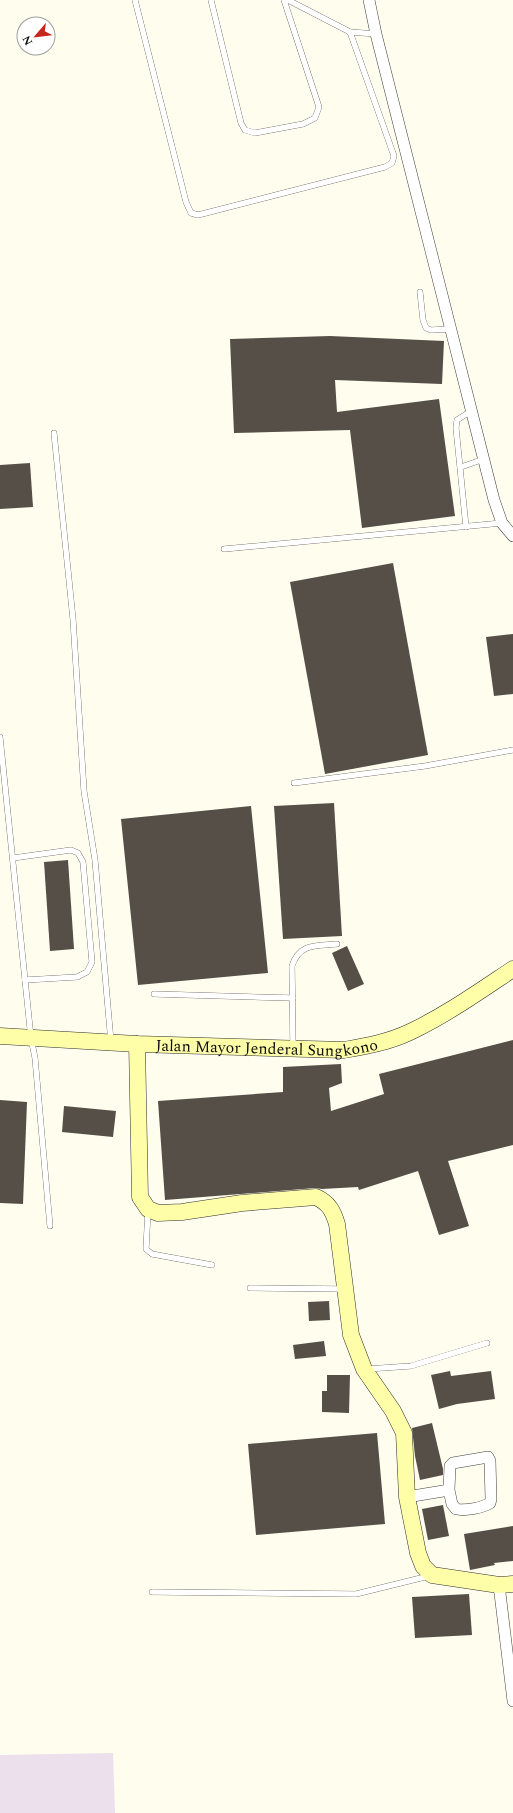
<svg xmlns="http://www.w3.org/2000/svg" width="513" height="1813" font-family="Spectral,serif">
  <rect width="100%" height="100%" fill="#fffded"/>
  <!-- industrial -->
  <polygon fill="#ece0ec" points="113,1753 115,1813 0,1813 0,1755"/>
  <!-- building -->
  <g fill="#564f48">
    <polygon points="330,336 444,341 442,384 335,380 337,412 439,399 455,516 362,528 350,430 234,433 230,339"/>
    <polygon points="30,463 33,507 0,509 0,465"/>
    <polygon points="393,563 428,755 325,774 290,582"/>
    <polygon points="513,634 513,694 494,696 486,637"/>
    <polygon points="334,803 342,936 283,939 274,806"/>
    <polygon points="251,806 268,973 138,985 121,819"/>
    <polygon points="68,860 74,949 50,951 44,862"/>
    <polygon points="347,946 364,984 348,991 332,953"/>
    <polygon points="513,1040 513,1145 448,1161 469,1226 439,1235 418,1171 359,1190 358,1187 322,1189 315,1188 165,1200 158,1101 283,1092 283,1067 341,1064 342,1083 329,1088 331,1111 384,1094 379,1074"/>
    <polygon points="0,1100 27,1102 23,1204 0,1203"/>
    <polygon points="64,1106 116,1111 113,1137 62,1132"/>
    <polygon points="329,1301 330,1320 309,1321 308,1302"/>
    <polygon points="324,1341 326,1356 295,1359 293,1345"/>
    <polygon points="450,1371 451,1376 491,1371 495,1399 457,1404 439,1409 431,1375"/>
    <polygon points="327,1375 350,1375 349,1413 322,1412 322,1391 327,1391"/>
    <polygon points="432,1423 443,1469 443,1475 420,1480 415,1456 412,1428"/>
    <polygon points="377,1433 385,1524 256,1535 248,1444"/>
    <polygon points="443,1505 449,1536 428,1540 422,1509"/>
    <polygon points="513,1526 513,1561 494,1563 495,1565 470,1570 464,1534"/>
    <polygon points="469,1594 472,1635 415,1638 412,1597"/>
  </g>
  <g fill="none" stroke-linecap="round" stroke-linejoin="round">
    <!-- lane casing -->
    <g stroke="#404040" stroke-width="6">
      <g id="lane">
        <polyline points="135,0 186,202 191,213 198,215 385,167 392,163 394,156 350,32"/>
        <polyline points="211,0 241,123 245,130 255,133 303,124 315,118 319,107 284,0"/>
        <polyline points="288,0 350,32 376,34"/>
        <polyline points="420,292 423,320 426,328 431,330 451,329"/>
        <polyline points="54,433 73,619 84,791 95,860 111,1042"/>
        <polyline points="461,467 484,459"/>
        <polyline points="466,527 456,428 457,420 471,411"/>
        <polyline points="224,549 502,523"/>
        <polyline points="0,737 31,1038 35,1058 50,1226"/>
        <polyline points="294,783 425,766 513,750"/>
        <polyline points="13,858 71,850 78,853 83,862 92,962 87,972 77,977 25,980"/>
        <polyline points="154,994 293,998"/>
        <path d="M 293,1047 L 292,966 C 299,943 316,946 337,944"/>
        <polyline points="148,1211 146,1249 152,1254 212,1265"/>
        <polyline points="250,1288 344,1289"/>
        <polyline points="367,1369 411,1366 487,1343"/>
        <polyline points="152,1592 356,1594 429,1576"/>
      </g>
    </g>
    <!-- street casing -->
    <g stroke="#404040" stroke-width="12">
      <g id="street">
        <polyline points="369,0 376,34 494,500 502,523 513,536"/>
        <path d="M 407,1497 L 449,1490 L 452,1504 L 456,1509 C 465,1511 482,1508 490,1503 L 491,1499 L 490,1461 L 488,1457 L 453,1463 L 450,1466 L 449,1490"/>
        <polyline points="499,1585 513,1701"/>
      </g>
    </g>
    <!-- secondary casing -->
    <g stroke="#2f2f2f" stroke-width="17">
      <g id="secondary">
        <path id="s1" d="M 0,1036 L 137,1044 L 344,1050 C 367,1046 389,1042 410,1032 C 446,1015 480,991 513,969"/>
        <path d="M 137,1044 L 140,1197 L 148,1209 L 158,1213 L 182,1212 L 242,1203 L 316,1197 C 329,1203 333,1211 337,1224 L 351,1335 L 364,1369 L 393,1411 L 404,1433 L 407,1497 L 418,1553 L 423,1566 L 432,1575 L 499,1585 L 513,1584"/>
      </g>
    </g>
    <!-- lane -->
    <use href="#lane" stroke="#fff" stroke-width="5.5"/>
    <!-- street -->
    <use href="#street" stroke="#fff" stroke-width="11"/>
    <!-- secondary -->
    <use href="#secondary" stroke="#fffea8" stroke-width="16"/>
  </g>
  <g text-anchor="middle" stroke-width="4" stroke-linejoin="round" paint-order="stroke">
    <!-- street labels -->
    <g font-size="16" fill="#0d0d0d" stroke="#fff">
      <text dy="6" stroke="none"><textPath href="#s1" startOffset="267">Jalan Mayor Jenderal Sungkono</textPath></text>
    </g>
  </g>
  <!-- north arrow -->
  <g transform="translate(36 36) rotate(242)"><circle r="19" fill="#ffffff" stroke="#9e9e9e"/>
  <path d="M0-3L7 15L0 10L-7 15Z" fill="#c6261c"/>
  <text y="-6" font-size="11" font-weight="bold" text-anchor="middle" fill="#0d0d0d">N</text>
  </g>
</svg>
